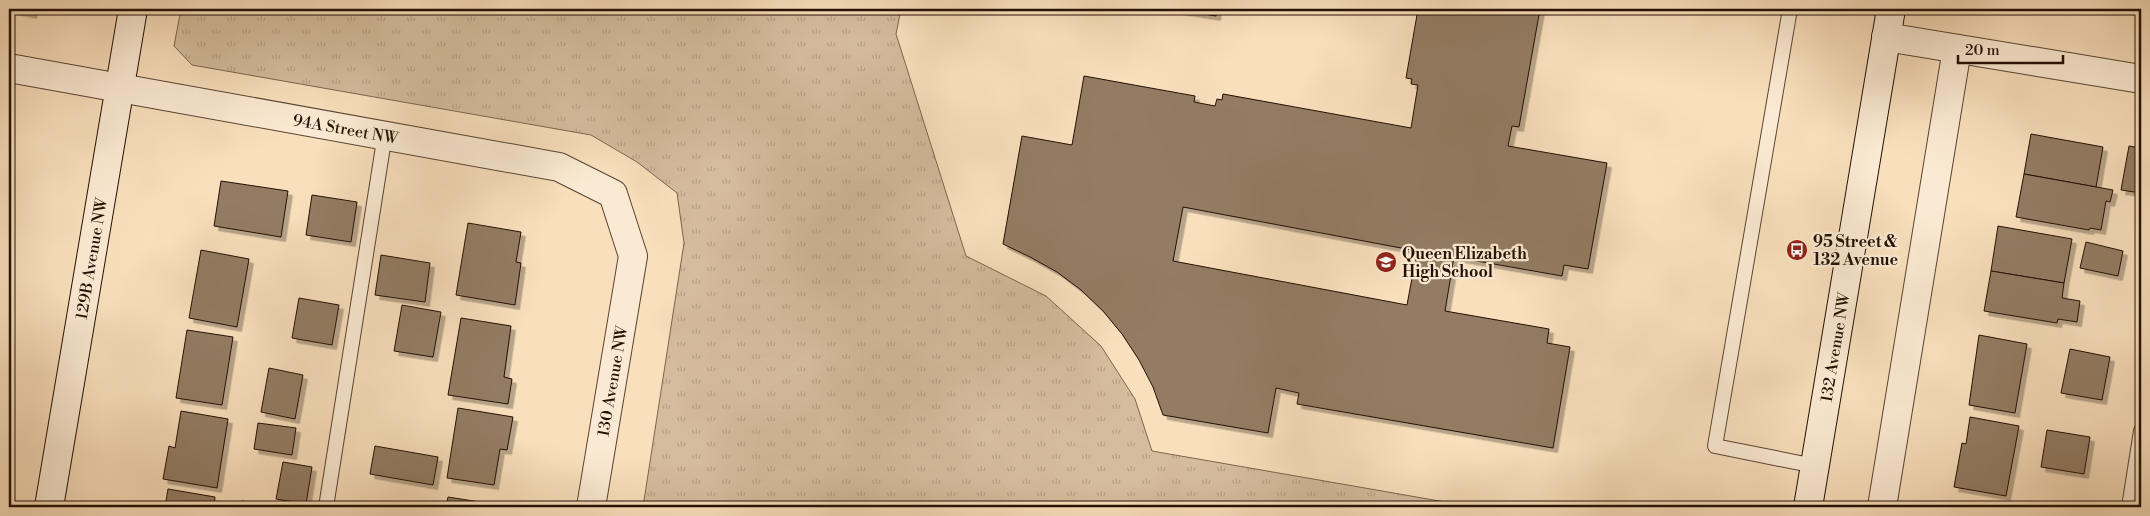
<svg xmlns="http://www.w3.org/2000/svg" width="2150" height="516" font-family="'Libre Bodoni',serif">
  <defs>
    <pattern id="park-tufts" width="24" height="20" patternUnits="userSpaceOnUse" patternTransform="scale(1.25)"><rect width="24" height="20" fill="#d5bc9d"/><path d="M3 7l-1-3M5 7V3M7 7l1-3M15 17l-1-3M17 17v-4M19 17l1-3" fill="none" stroke="#b7a186"/></pattern>
    <filter id="shadow"><feDropShadow dx="4.5" dy="4.5" stdDeviation="0" flood-color="#0004"/></filter>
  </defs>
  <rect width="100%" height="100%" fill="#f9dfbc"/>
  <filter id="stains"><feTurbulence type="fractalNoise" baseFrequency=".004" numOctaves="4"/><feColorMatrix values="0 0 0 0 .2 0 0 0 0 .09 0 0 0 0 .02 0 0 0 .5 -.17"/></filter>
  <radialGradient id="worn" r=".72"><stop offset=".6" stop-color="#630" stop-opacity="0"/><stop offset="1" stop-color="#630" stop-opacity=".3"/></radialGradient>
  <!-- park -->
  <polygon fill="url(#park-tufts)" stroke="#7c6650" points="181,9 901,9 896,34 966,256 1046,296 1101,346 1135,399 1152,451 1474,507 643,507 684,243 677,193 637,162 591,135 192,65 174,46"/>
  <!-- building -->
  <g fill="#937c64" stroke="#241004" fill-rule="evenodd" filter="url(#shadow)">
    <polygon points="9,9 33,9 32,14"/>
    <polygon points="1173,9 1217,9 1216,16"/>
    <path d="M 1418,9 L 1540,9 L 1519,127 L 1512,126 L 1508,146 L 1607,163 L 1588,269 L 1564,265 L 1562,276 L 1454,257 L 1445,311 L 1549,329 L 1547,343 L 1570,347 L 1553,448 L 1297,404 L 1299,393 L 1276,388 L 1268,433 L 1163,415 L 1153,387 L 1139,360 L 1122,334 L 1103,311 L 1081,290 L 1057,272 L 1030,257 L 1003,244 L 1022,136 L 1072,145 L 1084,76 L 1195,96 L 1194,102 L 1215,106 L 1217,99 L 1222,100 L 1223,94 L 1411,128 L 1418,85 L 1411,84 L 1412,79 L 1406,78 ZM 1183,207 L 1417,251 L 1407,305 L 1173,261 Z"/>
    <polygon points="2031,134 2103,147 2096,187 2024,174"/>
    <polygon points="2129,146 2141,148 2141,193 2121,190"/>
    <polygon points="2024,174 2113,190 2110,202 2106,201 2101,230 2090,228 2089,230 2016,217"/>
    <polygon points="221,181 288,191 281,237 214,226"/>
    <polygon points="312,195 357,202 351,242 306,235"/>
    <polygon points="468,223 521,232 516,262 521,263 515,305 456,295"/>
    <polygon points="1998,226 2072,239 2064,283 1991,271"/>
    <polygon points="2086,242 2123,251 2118,276 2080,268"/>
    <polygon points="201,250 249,259 237,327 189,318"/>
    <polygon points="381,255 430,263 425,302 375,295"/>
    <polygon points="1991,271 2064,283 2062,298 2080,301 2077,322 2058,319 2057,323 1984,311"/>
    <polygon points="299,298 339,305 332,345 292,338"/>
    <polygon points="402,305 441,312 433,357 394,351"/>
    <polygon points="461,318 511,326 504,377 512,379 508,404 448,395"/>
    <polygon points="187,330 233,337 222,405 176,398"/>
    <polygon points="1979,335 2027,344 2015,413 1969,405"/>
    <polygon points="2070,349 2110,357 2102,400 2061,393"/>
    <polygon points="269,368 303,375 295,419 261,412"/>
    <polygon points="458,408 513,417 507,450 500,449 494,485 447,478"/>
    <polygon points="181,411 228,419 217,488 163,479 169,446 175,448"/>
    <polygon points="1970,417 2019,426 2006,496 1954,487 1962,443 1966,444"/>
    <polygon points="258,423 296,428 292,455 254,449"/>
    <polygon points="2047,430 2090,437 2084,474 2041,467"/>
    <polygon points="375,446 438,457 433,485 370,474"/>
    <polygon points="283,462 312,467 306,504 276,499"/>
    <polygon points="168,489 215,497 214,507 165,507"/>
    <polygon points="448,497 499,505 499,507 446,507"/>
    <polygon points="242,501 277,507 240,507"/>
  </g>
  <g fill="none" stroke-linecap="round" stroke-linejoin="round">
    <!-- lane casing -->
    <g stroke="#594432" stroke-width="16">
      <g id="lane">
        <polyline points="1790,9 1715,446 1815,466"/>
        <polyline points="326,507 385,134"/>
        <polyline points="2129,507 2141,431"/>
      </g>
    </g>
    <!-- street casing -->
    <g stroke="#594432" stroke-width="30">
      <g id="street">
        <polyline points="1886,37 2141,79"/>
        <path id="s1" d="M 9,68 L 559,167 L 613,194 L 633,256 L 591,507"/>
        <polyline points="1882,507 1957,49"/>
      </g>
    </g>
    <!-- secondary casing -->
    <g stroke="#241004" stroke-width="30">
      <g id="secondary">
        <path id="s2" d="M 49,507 L 133,9"/>
        <path id="s3" d="M 1808,507 L 1891,9"/>
      </g>
    </g>
    <!-- lane -->
    <use href="#lane" stroke="#fbead3" stroke-width="14"/>
    <!-- street -->
    <use href="#street" stroke="#fbead3" stroke-width="28"/>
    <!-- secondary -->
    <use href="#secondary" stroke="#fbead3" stroke-width="28"/>
  </g>
  <!-- icons -->
  <defs>
    <g id="bus-disc" transform="scale(1.125)"><circle r="9.5" fill="#8f2418" stroke="#fbead3"/><path d="M-5-6H5V4H4V6H2V4H-2V6H-4V4H-5ZM-3.5-4V0h7V-4ZM-3.5 1.2v1.5H-2V1.2ZM2 1.2v1.5H3.5V1.2Z" fill="#fff"/></g>
    <g id="school-disc" transform="scale(1.125)"><circle r="9.5" fill="#8f2418" stroke="#fbead3"/><path d="M0-5L7-2L0 1L-7-2ZM-4 1L0 2.5L4 1V4Q0 6-4 4Z" fill="#fff"/></g>
  </defs>
  <g fill-rule="evenodd">
    <use href="#bus-disc" x="1797" y="250"/>
    <use href="#school-disc" x="1386" y="262"/>
  </g>
  <g text-anchor="middle" stroke-width="4.5" stroke-linejoin="round" paint-order="stroke">
    <!-- street labels -->
    <g font-size="16" fill="#241004" stroke="#fbead3">
      <text dy="6" stroke="none"><textPath href="#s1" startOffset="342">94A Street NW</textPath></text>
      <text dy="6" stroke="none"><textPath href="#s2" startOffset="252">129B Avenue NW</textPath></text>
      <text dy="6" stroke="none"><textPath href="#s3" startOffset="162">132 Avenue NW</textPath></text>
      <text transform="translate(612 381) rotate(-80)" y="6">130 Avenue NW</text>
    </g>
    <!-- poi labels -->
    <g font-size="16" font-weight="bold" fill="#241004" stroke="#fbead3" text-anchor="start">
      <text x="1813" y="247">95 Street &amp;<tspan x="1813" dy="18">132 Avenue</tspan></text>
      <text x="1402" y="259">Queen Elizabeth<tspan x="1402" dy="18">High School</tspan></text>
    </g>
  </g>
  <!-- margin -->
  <rect width="2150" height="516" fill="none" stroke="#f9dfbc" stroke-width="30"/>
  <rect x="10" y="10" width="2130" height="496" fill="none" stroke="#241004" stroke-width="2.5"/>
  <rect x="15" y="15" width="2120" height="486" fill="none" stroke="#241004"/>
  <!-- scale -->
  <path d="M1958 55v8h105v-8" fill="none" stroke="#241004" stroke-width="2.5"/>
  <text x="1965" y="55" font-size="15" fill="#241004" stroke="#fbead3" stroke-width="4" paint-order="stroke">20 m</text>
  <rect width="100%" height="100%" filter="url(#stains)"/>
  <rect width="100%" height="100%" fill="url(#worn)"/>
</svg>
